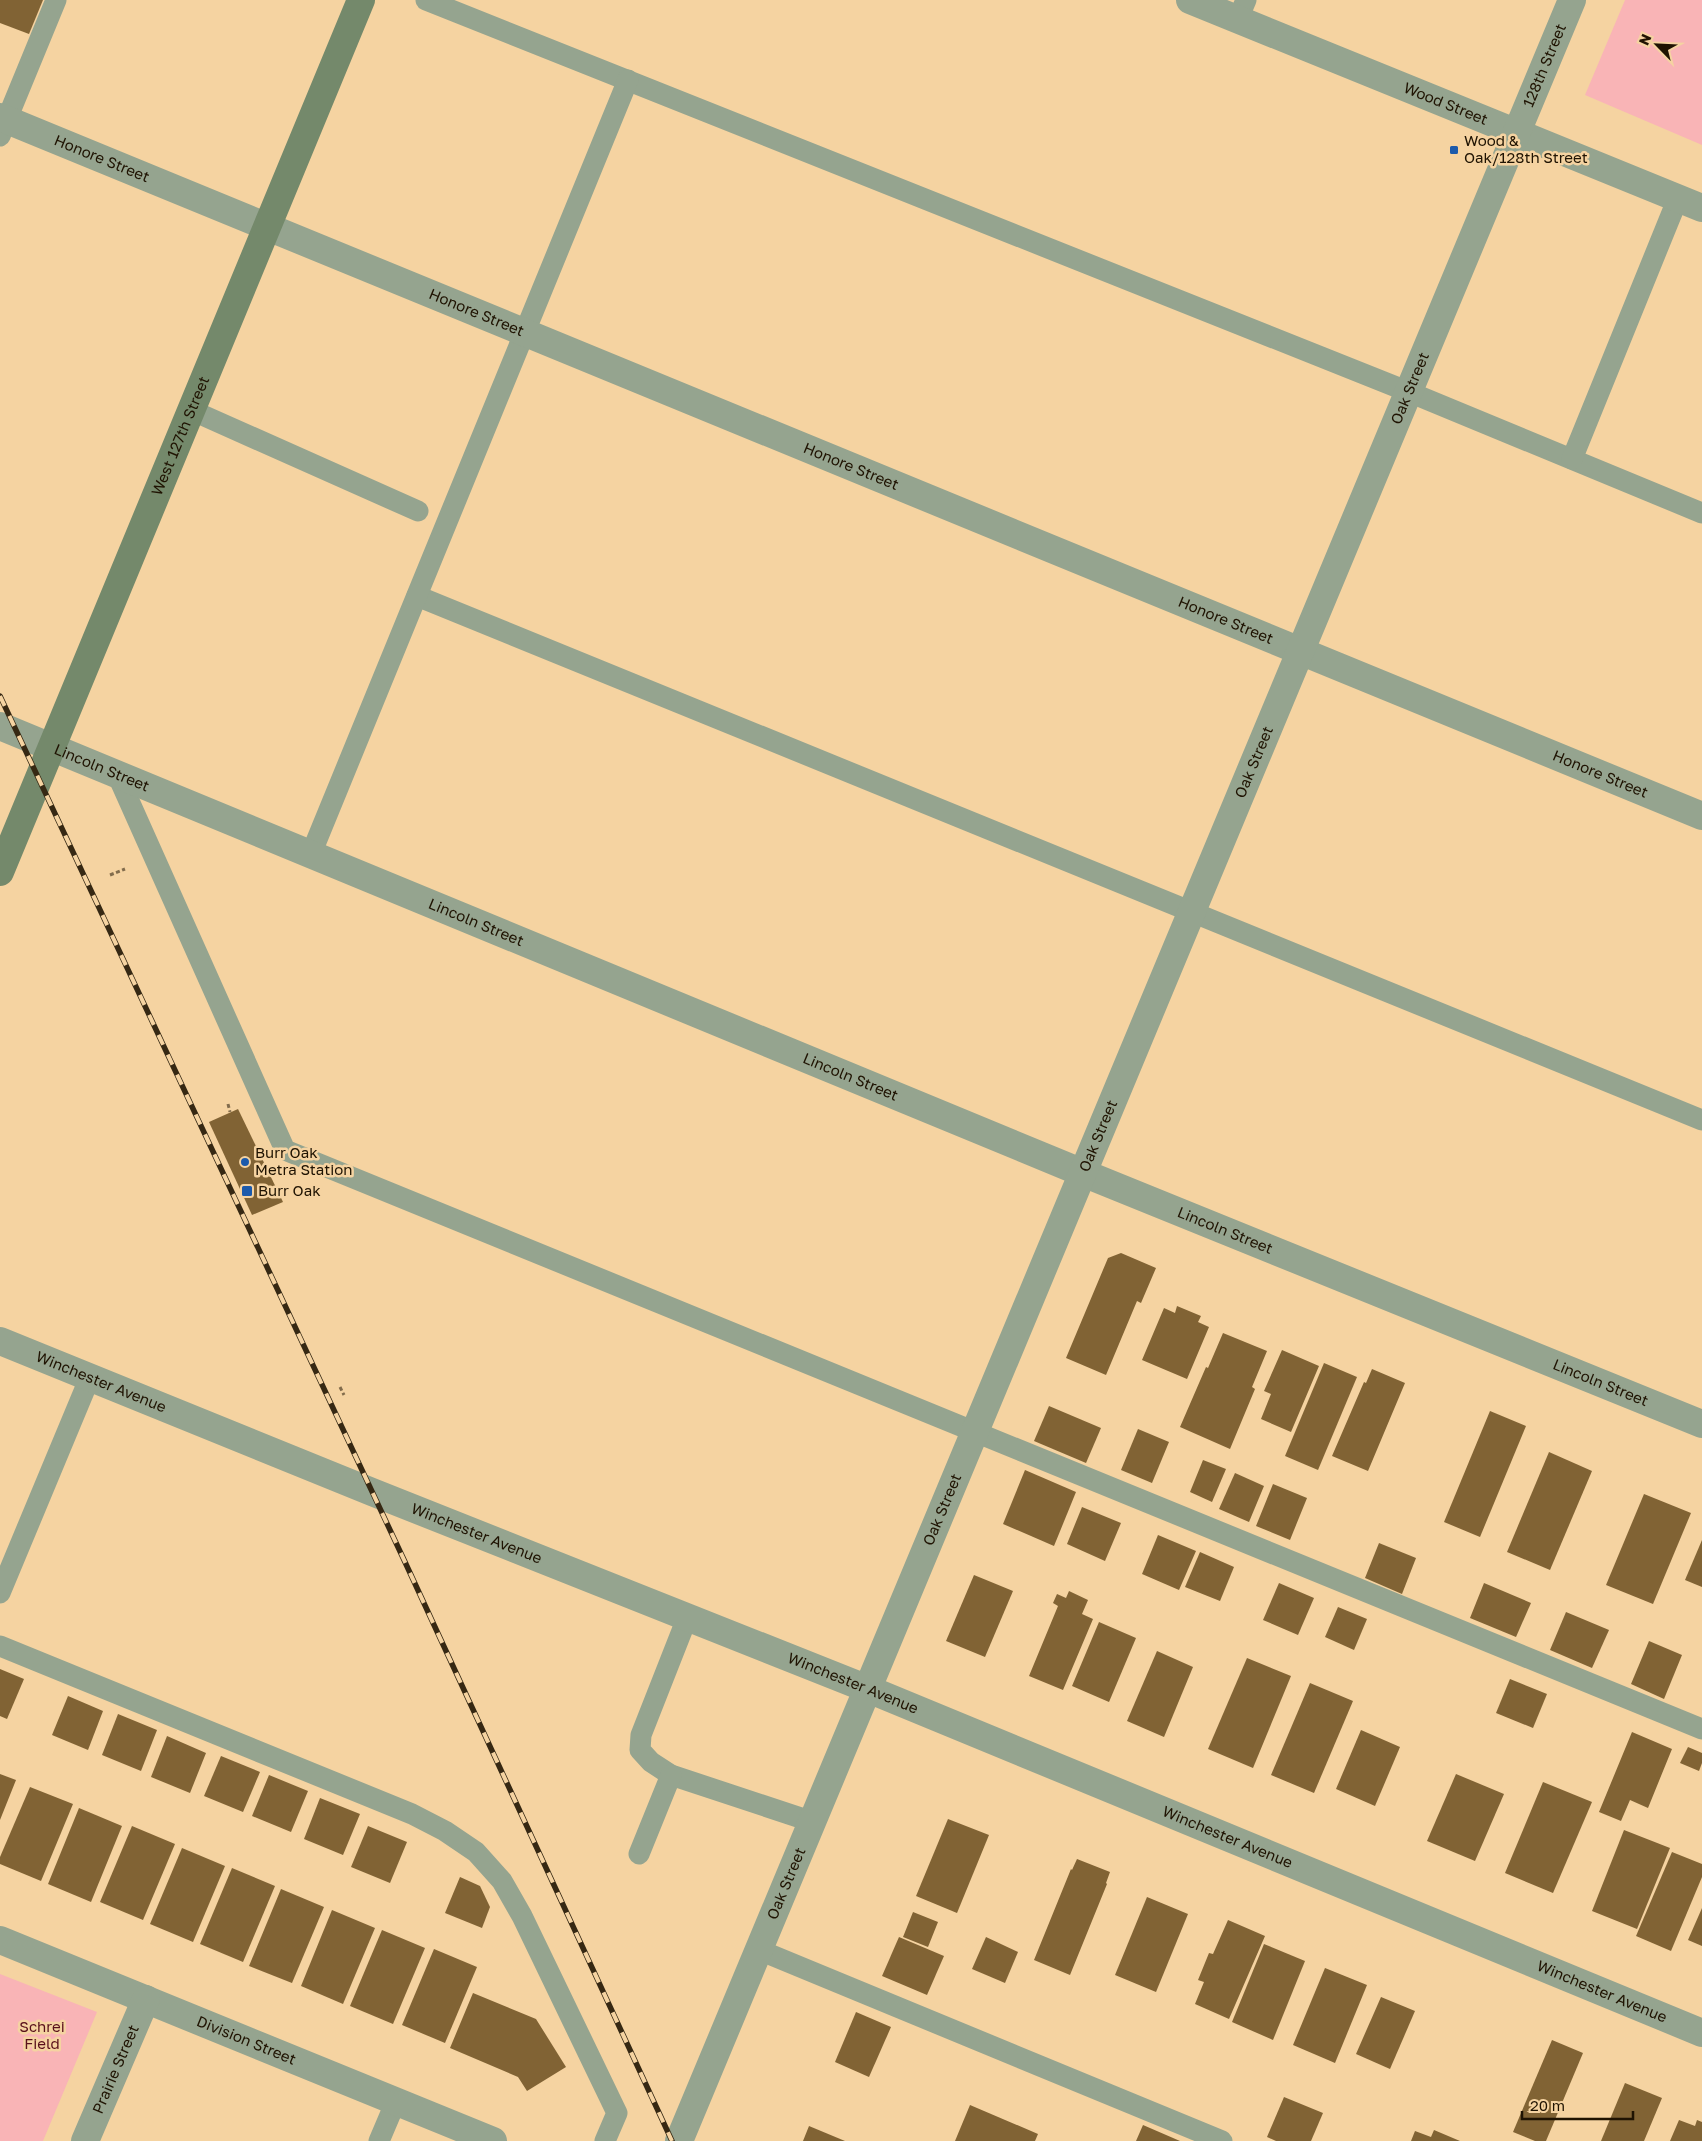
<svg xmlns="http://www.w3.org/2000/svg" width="1702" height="2141" font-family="'Golos Text',sans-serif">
  <rect width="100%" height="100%" fill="#f5d3a1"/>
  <!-- green -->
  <g fill="#f9b4b6">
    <polygon points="1625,0 1702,0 1702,145 1585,95"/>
    <polygon points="0,1974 97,2012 43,2141 0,2141"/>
  </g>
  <!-- building -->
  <g fill="#816334">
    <polygon points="0,0 43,0 29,34 0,23"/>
    <polygon points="238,1109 283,1202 252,1215 209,1122"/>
    <polygon points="1121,1253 1156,1268 1141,1303 1137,1301 1106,1375 1066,1358 1108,1258"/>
    <polygon points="1177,1306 1201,1316 1198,1322 1209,1327 1187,1379 1142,1360 1164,1308 1175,1313"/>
    <polygon points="1223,1333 1267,1351 1252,1387 1255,1389 1230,1449 1180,1427 1206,1367 1208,1368"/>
    <polygon points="1282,1350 1319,1366 1291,1432 1261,1419 1271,1394 1264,1391"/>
    <polygon points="1324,1363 1357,1377 1318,1470 1285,1456"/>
    <polygon points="1372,1369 1405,1383 1368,1471 1332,1456 1364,1382 1366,1383"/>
    <polygon points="1049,1406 1101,1428 1086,1463 1034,1441"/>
    <polygon points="1490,1411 1526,1426 1480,1537 1444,1522"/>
    <polygon points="1138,1429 1169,1442 1152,1483 1121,1470"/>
    <polygon points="1549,1452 1592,1471 1550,1570 1507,1552"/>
    <polygon points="1203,1460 1226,1469 1212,1502 1190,1492"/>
    <polygon points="1025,1470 1076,1492 1054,1546 1003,1524"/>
    <polygon points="1235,1473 1264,1486 1249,1522 1219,1509"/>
    <polygon points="1273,1484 1307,1498 1290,1540 1256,1526"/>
    <polygon points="1644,1494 1691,1513 1653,1604 1606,1585"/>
    <polygon points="1082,1507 1121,1523 1105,1561 1067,1544"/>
    <polygon points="1158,1535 1196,1551 1179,1590 1142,1574"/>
    <polygon points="1702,1540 1702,1587 1685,1580"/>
    <polygon points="1379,1543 1416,1558 1402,1594 1365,1578"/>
    <polygon points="1200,1552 1234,1567 1220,1601 1185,1587"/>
    <polygon points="974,1575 1013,1591 985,1657 946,1641"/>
    <polygon points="1279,1583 1314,1598 1298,1635 1263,1620"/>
    <polygon points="1484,1583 1531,1603 1516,1637 1470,1618"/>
    <polygon points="1069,1591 1088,1600 1082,1614 1093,1619 1063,1690 1029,1676 1058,1606 1053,1603 1057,1594 1066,1598"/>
    <polygon points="1338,1607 1367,1619 1354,1650 1325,1637"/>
    <polygon points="1566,1612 1609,1630 1592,1668 1550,1650"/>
    <polygon points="1099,1622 1136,1638 1109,1702 1072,1686"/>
    <polygon points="1649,1641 1682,1655 1664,1699 1631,1684"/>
    <polygon points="1157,1651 1193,1667 1164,1737 1127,1721"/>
    <polygon points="1247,1658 1291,1676 1253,1768 1208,1749"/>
    <polygon points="0,1669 24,1679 7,1719 0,1716"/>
    <polygon points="1510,1679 1547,1694 1533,1728 1496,1713"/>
    <polygon points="1310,1683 1353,1701 1314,1793 1271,1775"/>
    <polygon points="68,1696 103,1711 88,1750 52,1735"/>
    <polygon points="118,1714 157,1730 141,1771 102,1755"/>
    <polygon points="1361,1730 1400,1747 1375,1806 1336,1789"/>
    <polygon points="1632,1732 1672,1749 1648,1808 1630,1800 1621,1821 1599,1812"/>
    <polygon points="167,1736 206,1753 190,1793 151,1777"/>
    <polygon points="1688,1747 1702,1753 1702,1763 1699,1771 1680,1763"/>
    <polygon points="221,1756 260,1772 243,1812 204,1796"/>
    <polygon points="0,1774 16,1780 0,1820"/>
    <polygon points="1456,1774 1504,1794 1475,1861 1427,1841"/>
    <polygon points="269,1775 308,1791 291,1832 252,1816"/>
    <polygon points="1543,1782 1592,1802 1553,1893 1505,1873"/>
    <polygon points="30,1787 73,1804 41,1881 0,1864 0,1857"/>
    <polygon points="320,1798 360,1814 343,1855 304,1839"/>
    <polygon points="79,1808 122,1826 91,1902 48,1884"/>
    <polygon points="948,1819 989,1835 957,1913 916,1896"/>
    <polygon points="132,1826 175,1844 143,1920 100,1902"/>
    <polygon points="368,1826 407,1842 390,1883 351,1867"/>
    <polygon points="1624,1830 1670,1848 1637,1929 1592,1911"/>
    <polygon points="182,1848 225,1866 193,1942 150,1924"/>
    <polygon points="1672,1852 1702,1864 1702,1877 1671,1951 1636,1936"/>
    <polygon points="1077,1859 1110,1872 1106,1883 1107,1884 1070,1975 1034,1960 1071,1869 1072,1870"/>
    <polygon points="232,1868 275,1886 243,1962 200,1944"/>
    <polygon points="460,1877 480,1886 490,1907 482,1928 445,1913"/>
    <polygon points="281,1889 324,1907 292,1983 249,1966"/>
    <polygon points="1147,1897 1188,1914 1156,1992 1115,1975"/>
    <polygon points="1702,1908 1702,1946 1688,1940"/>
    <polygon points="332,1910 375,1928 343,2004 301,1986"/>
    <polygon points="913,1912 938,1922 928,1947 903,1937"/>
    <polygon points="1228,1920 1265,1936 1229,2019 1195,2004 1204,1982 1198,1980 1209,1953 1213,1954"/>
    <polygon points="382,1930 425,1948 393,2024 350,2006"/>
    <polygon points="899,1937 944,1956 927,1995 882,1976"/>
    <polygon points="986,1937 1018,1952 1005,1983 972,1969"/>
    <polygon points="1264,1944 1305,1961 1273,2040 1232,2022"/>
    <polygon points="434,1949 477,1967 445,2043 402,2025"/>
    <polygon points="1325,1968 1367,1985 1335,2063 1293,2045"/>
    <polygon points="473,1993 536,2019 566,2067 527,2091 518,2077 450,2048"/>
    <polygon points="1381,1997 1415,2011 1390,2069 1356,2054"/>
    <polygon points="856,2012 891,2027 869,2077 835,2062"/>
    <polygon points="1552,2040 1583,2053 1546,2141 1535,2141 1513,2132"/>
    <polygon points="1625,2083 1662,2098 1644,2141 1601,2141"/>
    <polygon points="1284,2097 1323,2113 1311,2141 1276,2141 1267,2137"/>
    <polygon points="970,2105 1038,2134 1035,2141 955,2141"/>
    <polygon points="1679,2120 1695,2126 1697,2120 1702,2122 1702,2141 1670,2141"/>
    <polygon points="1143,2125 1180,2141 1136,2141"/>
    <polygon points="809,2126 845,2141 803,2141"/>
    <polygon points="1434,2130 1460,2141 1411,2141 1415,2131 1431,2137"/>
  </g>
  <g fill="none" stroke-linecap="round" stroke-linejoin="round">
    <!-- path -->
    <g stroke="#826c4c" stroke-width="3" stroke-dasharray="4 2.5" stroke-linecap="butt">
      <polyline points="110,875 125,869"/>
      <polyline points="228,1104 230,1112"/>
      <polyline points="340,1387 344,1395"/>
    </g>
    <!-- service -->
    <g stroke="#95a48f" stroke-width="21">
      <polyline points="426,0 1409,392 1702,513"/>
      <polyline points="1238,19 1246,0"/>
      <polyline points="0,136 56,0"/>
      <polyline points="191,410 418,511"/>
      <polyline points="1572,459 1678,198"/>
      <polyline points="417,596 1702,1120"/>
      <polyline points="117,774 285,1150 1702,1729"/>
      <polyline points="311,854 628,80"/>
      <polyline points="0,1593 90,1377"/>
      <polyline points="687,1618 641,1735 640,1750 651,1762 671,1775 813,1822"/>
      <polyline points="0,1646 412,1814 445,1831 476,1852 502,1881 522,1916 617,2113 605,2141"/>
      <polyline points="639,1854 671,1775"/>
      <polyline points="759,1950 1222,2141"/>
      <polyline points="379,2141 396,2101"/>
    </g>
    <!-- minor -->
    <g stroke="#95a48f" stroke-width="28">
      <path id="s1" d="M 1190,0 L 1702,208"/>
      <path id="s2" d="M 0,117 L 1702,816"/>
      <path id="s3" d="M 0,726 L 1083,1173 L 1702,1424"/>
      <path id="s4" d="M 0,1341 L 372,1492 L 868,1689 L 1702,2033"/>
      <path id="s5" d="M 0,1940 L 493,2141"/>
      <path id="s6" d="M 85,2141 L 146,1999"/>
      <path id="s7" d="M 679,2141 L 1572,0"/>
    </g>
    <!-- secondary -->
    <path stroke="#74896b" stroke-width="28" id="s8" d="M 0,872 L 361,0"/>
    <!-- rail casing -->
    <g stroke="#362813" stroke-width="5.5">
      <polyline id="rail" points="0,696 405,1562 672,2141"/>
    </g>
    <!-- rail -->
    <use href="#rail" stroke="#f5d3a1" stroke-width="4" stroke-dasharray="11" stroke-linecap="butt"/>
  </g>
  <!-- markers -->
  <g fill="#1c5aab" stroke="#f5d3a1" stroke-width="2">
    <rect x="1449" y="145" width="10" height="10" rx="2.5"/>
    <circle cx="245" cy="1162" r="5"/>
    <rect x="241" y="1185" width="12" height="12" rx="2.5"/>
  </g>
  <g text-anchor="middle" stroke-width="5" stroke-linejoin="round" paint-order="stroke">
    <!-- street labels -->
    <g font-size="15" fill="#1f1302" stroke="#f5d3a1">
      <text dy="5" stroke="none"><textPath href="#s7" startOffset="2249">128th Street</textPath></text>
      <text dy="5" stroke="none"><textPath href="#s1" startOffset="276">Wood Street</textPath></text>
      <text dy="5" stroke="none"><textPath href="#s2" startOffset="110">Honore Street</textPath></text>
      <text dy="5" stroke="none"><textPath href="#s2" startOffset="515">Honore Street</textPath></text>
      <text dy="5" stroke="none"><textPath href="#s7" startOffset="1899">Oak Street</textPath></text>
      <text dy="5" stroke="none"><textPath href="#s8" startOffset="472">West 127th Street</textPath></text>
      <text dy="5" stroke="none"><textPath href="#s2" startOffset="920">Honore Street</textPath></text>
      <text dy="5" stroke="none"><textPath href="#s2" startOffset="1325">Honore Street</textPath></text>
      <text dy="5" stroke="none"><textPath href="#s7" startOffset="1494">Oak Street</textPath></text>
      <text dy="5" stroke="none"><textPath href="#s3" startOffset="110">Lincoln Street</textPath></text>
      <text dy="5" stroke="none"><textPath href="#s2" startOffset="1730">Honore Street</textPath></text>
      <text dy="5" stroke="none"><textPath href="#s3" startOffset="515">Lincoln Street</textPath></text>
      <text dy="5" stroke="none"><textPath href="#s3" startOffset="920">Lincoln Street</textPath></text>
      <text dy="5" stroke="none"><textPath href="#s7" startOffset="1089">Oak Street</textPath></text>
      <text dy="5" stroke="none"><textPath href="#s3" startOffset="1325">Lincoln Street</textPath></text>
      <text dy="5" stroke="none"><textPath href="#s4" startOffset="109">Winchester Avenue</textPath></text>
      <text dy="5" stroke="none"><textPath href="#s3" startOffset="1730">Lincoln Street</textPath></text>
      <text dy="5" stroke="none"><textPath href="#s7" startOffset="684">Oak Street</textPath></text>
      <text dy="5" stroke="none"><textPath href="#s4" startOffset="514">Winchester Avenue</textPath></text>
      <text dy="5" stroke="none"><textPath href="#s4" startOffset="919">Winchester Avenue</textPath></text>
      <text dy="5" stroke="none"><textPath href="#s4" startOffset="1324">Winchester Avenue</textPath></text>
      <text dy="5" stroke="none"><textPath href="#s7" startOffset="279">Oak Street</textPath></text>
      <text dy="5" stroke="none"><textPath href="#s4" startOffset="1729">Winchester Avenue</textPath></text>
      <text dy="5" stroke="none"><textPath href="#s5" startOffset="266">Division Street</textPath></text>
      <text dy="5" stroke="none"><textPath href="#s6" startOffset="78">Prairie Street</textPath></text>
    </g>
    <!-- poi labels -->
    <g font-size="15" fill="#1f1302" stroke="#f5d3a1" text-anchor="start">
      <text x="1464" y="146">Wood &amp;<tspan x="1464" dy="17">Oak/128th Street</tspan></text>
      <text x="255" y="1158">Burr Oak<tspan x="255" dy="17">Metra Station</tspan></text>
      <text x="258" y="1196">Burr Oak</text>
    </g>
    <!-- park labels -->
    <g font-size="15" fill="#59101c" stroke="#f5d3a1">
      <text x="42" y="2032">Schrei<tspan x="42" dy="17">Field</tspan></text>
    </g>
  </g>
  <!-- north arrow -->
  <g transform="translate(1657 45) rotate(294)" stroke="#f5d3a1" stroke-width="4" paint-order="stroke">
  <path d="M0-4L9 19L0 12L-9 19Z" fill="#1f1302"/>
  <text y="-8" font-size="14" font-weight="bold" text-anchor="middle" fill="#1f1302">N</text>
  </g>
  <!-- scale -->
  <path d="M1522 2111v8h111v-8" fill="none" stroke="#1f1302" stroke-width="2.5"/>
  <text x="1530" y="2111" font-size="15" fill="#1f1302" stroke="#f5d3a1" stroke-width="4" paint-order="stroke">20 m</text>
</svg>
